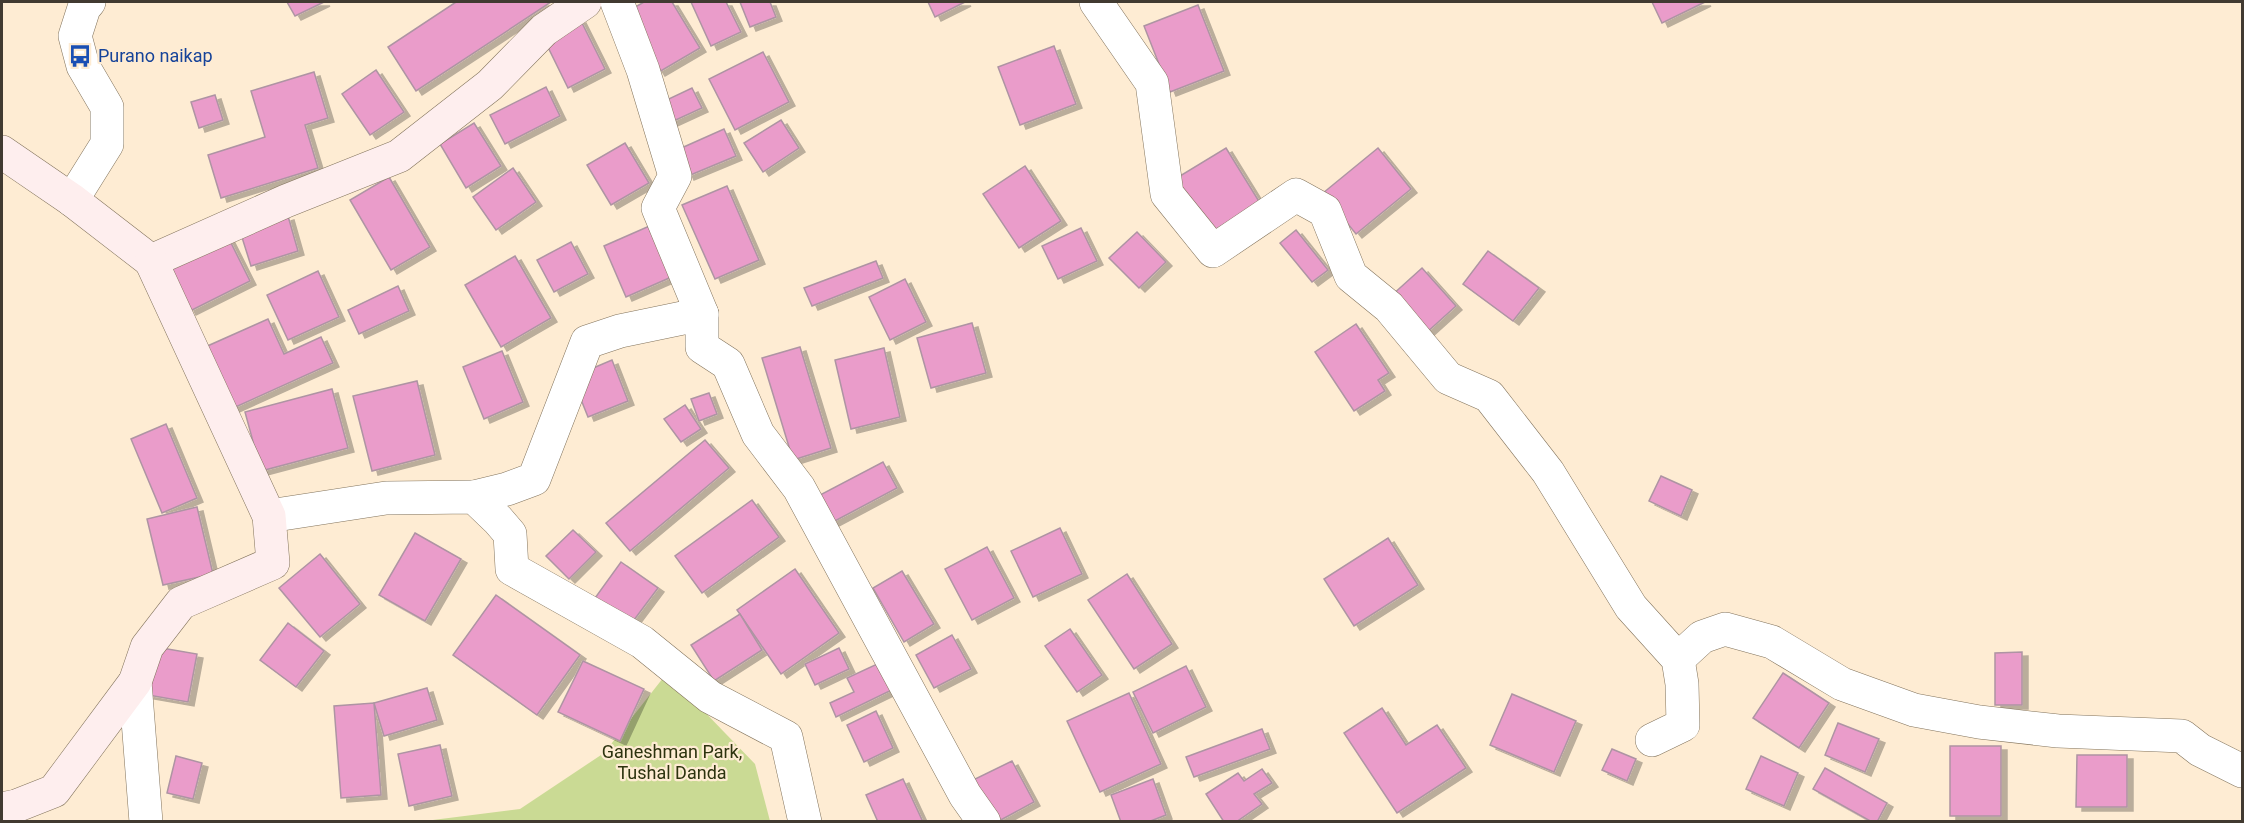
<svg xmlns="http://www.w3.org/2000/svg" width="2244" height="823" font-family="Roboto,sans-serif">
  <defs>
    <filter id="shadow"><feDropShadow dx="6" dy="4" stdDeviation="0" flood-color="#0004"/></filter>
  </defs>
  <rect width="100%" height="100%" fill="#feecd3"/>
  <!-- green -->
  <polygon fill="#cada94" points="667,673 755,764 770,821 417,822 520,809 604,753"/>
  <!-- building -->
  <g fill="#ea9cca" stroke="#ae94a3" stroke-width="1.5" filter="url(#shadow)">
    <polygon points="287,2 324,2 295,16"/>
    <polygon points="456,2 551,2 416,91 388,47"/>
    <polygon points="644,2 672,2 700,48 659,72 623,14"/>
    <polygon points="691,2 726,2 741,32 711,46"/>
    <polygon points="740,2 770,2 776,17 750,27"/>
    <polygon points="928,2 965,2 935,17"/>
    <polygon points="1652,2 1705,2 1662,23"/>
    <polygon points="1198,5 1224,71 1170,92 1144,26"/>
    <polygon points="580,19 605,69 568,88 543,37"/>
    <polygon points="1054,46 1076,104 1020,125 998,67"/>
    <polygon points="763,52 789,102 735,130 709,79"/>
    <polygon points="376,70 404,112 370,135 342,94"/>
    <polygon points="314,72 328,118 305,125 318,168 221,198 208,155 265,137 251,91"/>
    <polygon points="546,87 560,116 505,144 490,115"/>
    <polygon points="692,88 702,108 667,124 658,104"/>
    <polygon points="215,95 223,120 199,128 191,102"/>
    <polygon points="781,120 799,148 763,172 744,143"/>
    <polygon points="474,123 501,166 466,188 440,144"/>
    <polygon points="724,129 736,156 688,176 677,150"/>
    <polygon points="625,143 649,183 611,205 587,165"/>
    <polygon points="1226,148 1260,203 1208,234 1175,179"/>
    <polygon points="1378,148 1411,189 1356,234 1323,193"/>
    <polygon points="1025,166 1061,221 1019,248 983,194"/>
    <polygon points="513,168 536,202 496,230 473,197"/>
    <polygon points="389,177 430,247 391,270 350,200"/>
    <polygon points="727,186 759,260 715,279 682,205"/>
    <polygon points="288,216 298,251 251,266 240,231"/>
    <polygon points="654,224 676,275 626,297 604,246"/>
    <polygon points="1081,228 1097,261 1058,279 1042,246"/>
    <polygon points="1296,230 1328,270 1312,282 1280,243"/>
    <polygon points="225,231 250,281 190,311 166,261"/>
    <polygon points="1137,232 1166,262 1139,288 1109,258"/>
    <polygon points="571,242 588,274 554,292 537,260"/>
    <polygon points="1488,251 1539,288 1513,321 1463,284"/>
    <polygon points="515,256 551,318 501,347 465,285"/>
    <polygon points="876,261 883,278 812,306 804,288"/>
    <polygon points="1422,268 1456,306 1425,334 1391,296"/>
    <polygon points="318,271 339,317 288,340 267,295"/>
    <polygon points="905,279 926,322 890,340 869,297"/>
    <polygon points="398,286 409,311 359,334 348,310"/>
    <polygon points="268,319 284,354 321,337 333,363 231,409 203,348"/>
    <polygon points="972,323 986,373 931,388 917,338"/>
    <polygon points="1356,324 1389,373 1378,380 1385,391 1354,411 1315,352"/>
    <polygon points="800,347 831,448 793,460 762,358"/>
    <polygon points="884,348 900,417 851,429 835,360"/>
    <polygon points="502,351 523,402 484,419 463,367"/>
    <polygon points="612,360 628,401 588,417 572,377"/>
    <polygon points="417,381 435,455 372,471 353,396"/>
    <polygon points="332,389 348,448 261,471 245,412"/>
    <polygon points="709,393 717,414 699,421 691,399"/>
    <polygon points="685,405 701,429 681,442 664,419"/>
    <polygon points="166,424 197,498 162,513 131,439"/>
    <polygon points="705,440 729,468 630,551 606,523"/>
    <polygon points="883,462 897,488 833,522 820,495"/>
    <polygon points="1661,476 1692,490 1681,516 1649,501"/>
    <polygon points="752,500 779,537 702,593 675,556"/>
    <polygon points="197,507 213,574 163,585 147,519"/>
    <polygon points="1060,528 1082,574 1033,597 1011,551"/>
    <polygon points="573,530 596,552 569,579 546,556"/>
    <polygon points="415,533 461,559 425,621 379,595"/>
    <polygon points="1388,538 1418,585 1354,626 1324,579"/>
    <polygon points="987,547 1014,598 972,620 945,569"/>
    <polygon points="320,554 360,604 320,637 279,588"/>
    <polygon points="621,562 658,588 631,624 595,598"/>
    <polygon points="795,569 839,633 781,674 737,610"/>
    <polygon points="902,571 934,624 904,642 873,588"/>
    <polygon points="1127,574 1172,644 1134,669 1088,600"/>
    <polygon points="496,595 580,655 537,715 453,655"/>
    <polygon points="740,614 762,650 714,681 691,645"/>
    <polygon points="288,623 324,651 296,687 260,660"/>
    <polygon points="1070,629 1102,675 1077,692 1045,646"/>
    <polygon points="952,635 971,669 934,688 916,655"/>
    <polygon points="156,647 197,654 188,702 148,695"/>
    <polygon points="839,648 849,669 815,685 805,664"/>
    <polygon points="2022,652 2022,705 1995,705 1995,653"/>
    <polygon points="888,659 900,686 836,717 830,703 854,692 847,678"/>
    <polygon points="583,661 644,689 620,741 558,712"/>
    <polygon points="1186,666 1206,707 1153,733 1133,692"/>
    <polygon points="1783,673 1829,703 1799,748 1753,718"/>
    <polygon points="427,688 437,720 384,736 374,703"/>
    <polygon points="1129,693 1161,764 1100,792 1067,721"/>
    <polygon points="1512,694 1576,721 1554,772 1490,745"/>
    <polygon points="374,703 381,795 341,798 334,706"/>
    <polygon points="1382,708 1406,745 1437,725 1466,768 1397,813 1344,733"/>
    <polygon points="876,711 893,748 864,762 847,725"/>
    <polygon points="1838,723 1879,739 1865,772 1825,755"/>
    <polygon points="1262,729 1270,749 1194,777 1186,757"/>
    <polygon points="440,745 452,796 409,806 398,754"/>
    <rect x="1950" y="746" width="51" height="70"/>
    <polygon points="1612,749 1636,759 1627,781 1602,770"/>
    <polygon points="2077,755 2127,755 2127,807 2076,807"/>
    <polygon points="176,756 202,763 193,799 167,793"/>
    <polygon points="1761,756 1798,773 1784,806 1746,789"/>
    <polygon points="1012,761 1034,802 997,822 971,781"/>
    <polygon points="1825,768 1887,803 1877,822 1872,822 1813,789"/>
    <polygon points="1262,769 1272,783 1254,794 1262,804 1236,822 1224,822 1206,794 1238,773 1244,781"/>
    <polygon points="903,779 923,822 878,822 866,795"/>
    <polygon points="1153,779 1166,815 1148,822 1121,822 1111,795"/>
  </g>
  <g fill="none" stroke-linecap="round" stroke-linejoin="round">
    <!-- street casing -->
    <g stroke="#83745d" stroke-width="34">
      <g id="street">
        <polyline points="617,2 643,70 675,176 658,208 702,314 702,347 728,364 758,434 799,488 965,795 984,822"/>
        <polyline points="1096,2 1152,83 1167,194 1213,251 1296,195 1325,211 1351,276 1389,307 1448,378 1489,396 1548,472 1631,607 1678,659 1682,684 1683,725 1652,740"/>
        <polyline points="72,200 107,144 107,107 83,66 75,36 84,8 89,2"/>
        <polyline points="474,497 507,489 534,479 587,342 620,331 702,314"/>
        <polyline points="269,516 386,498 474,497 498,520 510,534 512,569 642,642 710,697 786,737 805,822"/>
        <polyline points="1678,659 1702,637 1725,629 1772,642 1842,684 1914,710 1979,722 2058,731 2182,736 2200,750 2242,771"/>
        <polyline points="135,682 146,822"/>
      </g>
    </g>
    <!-- secondary casing -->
    <g stroke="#83745d" stroke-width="34">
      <g id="secondary">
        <polyline points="2,152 72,200 151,261 286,201 399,156 490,85 544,30 585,2"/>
        <polyline points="2,809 16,806 54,791 135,682 147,647 181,603 273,563 269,516 151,261"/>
      </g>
    </g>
    <!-- street -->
    <use href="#street" stroke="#fff" stroke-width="33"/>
    <!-- secondary -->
    <use href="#secondary" stroke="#feeeee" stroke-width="33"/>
  </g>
  <!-- icons -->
  <defs>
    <g id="bus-bare" transform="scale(1.8)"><path d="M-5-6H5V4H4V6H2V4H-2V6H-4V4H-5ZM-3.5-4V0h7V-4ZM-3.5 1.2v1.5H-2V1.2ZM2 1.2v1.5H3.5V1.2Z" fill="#1a4fb4" stroke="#feecd3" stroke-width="2.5" paint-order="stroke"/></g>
  </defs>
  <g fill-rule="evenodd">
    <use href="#bus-bare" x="80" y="56"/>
  </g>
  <g text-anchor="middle" stroke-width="4.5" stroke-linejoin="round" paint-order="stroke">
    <!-- transit labels -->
    <g font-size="18" fill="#164399" stroke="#feecd3" text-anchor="start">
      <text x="98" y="62">Purano naikap</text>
    </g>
    <!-- park labels -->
    <g font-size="18" fill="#2d330f" stroke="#feecd3">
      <text x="672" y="758">Ganeshman Park,<tspan x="672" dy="21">Tushal Danda</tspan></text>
    </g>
  </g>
  <!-- border -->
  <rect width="2244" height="823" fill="none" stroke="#413a31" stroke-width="6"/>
</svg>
